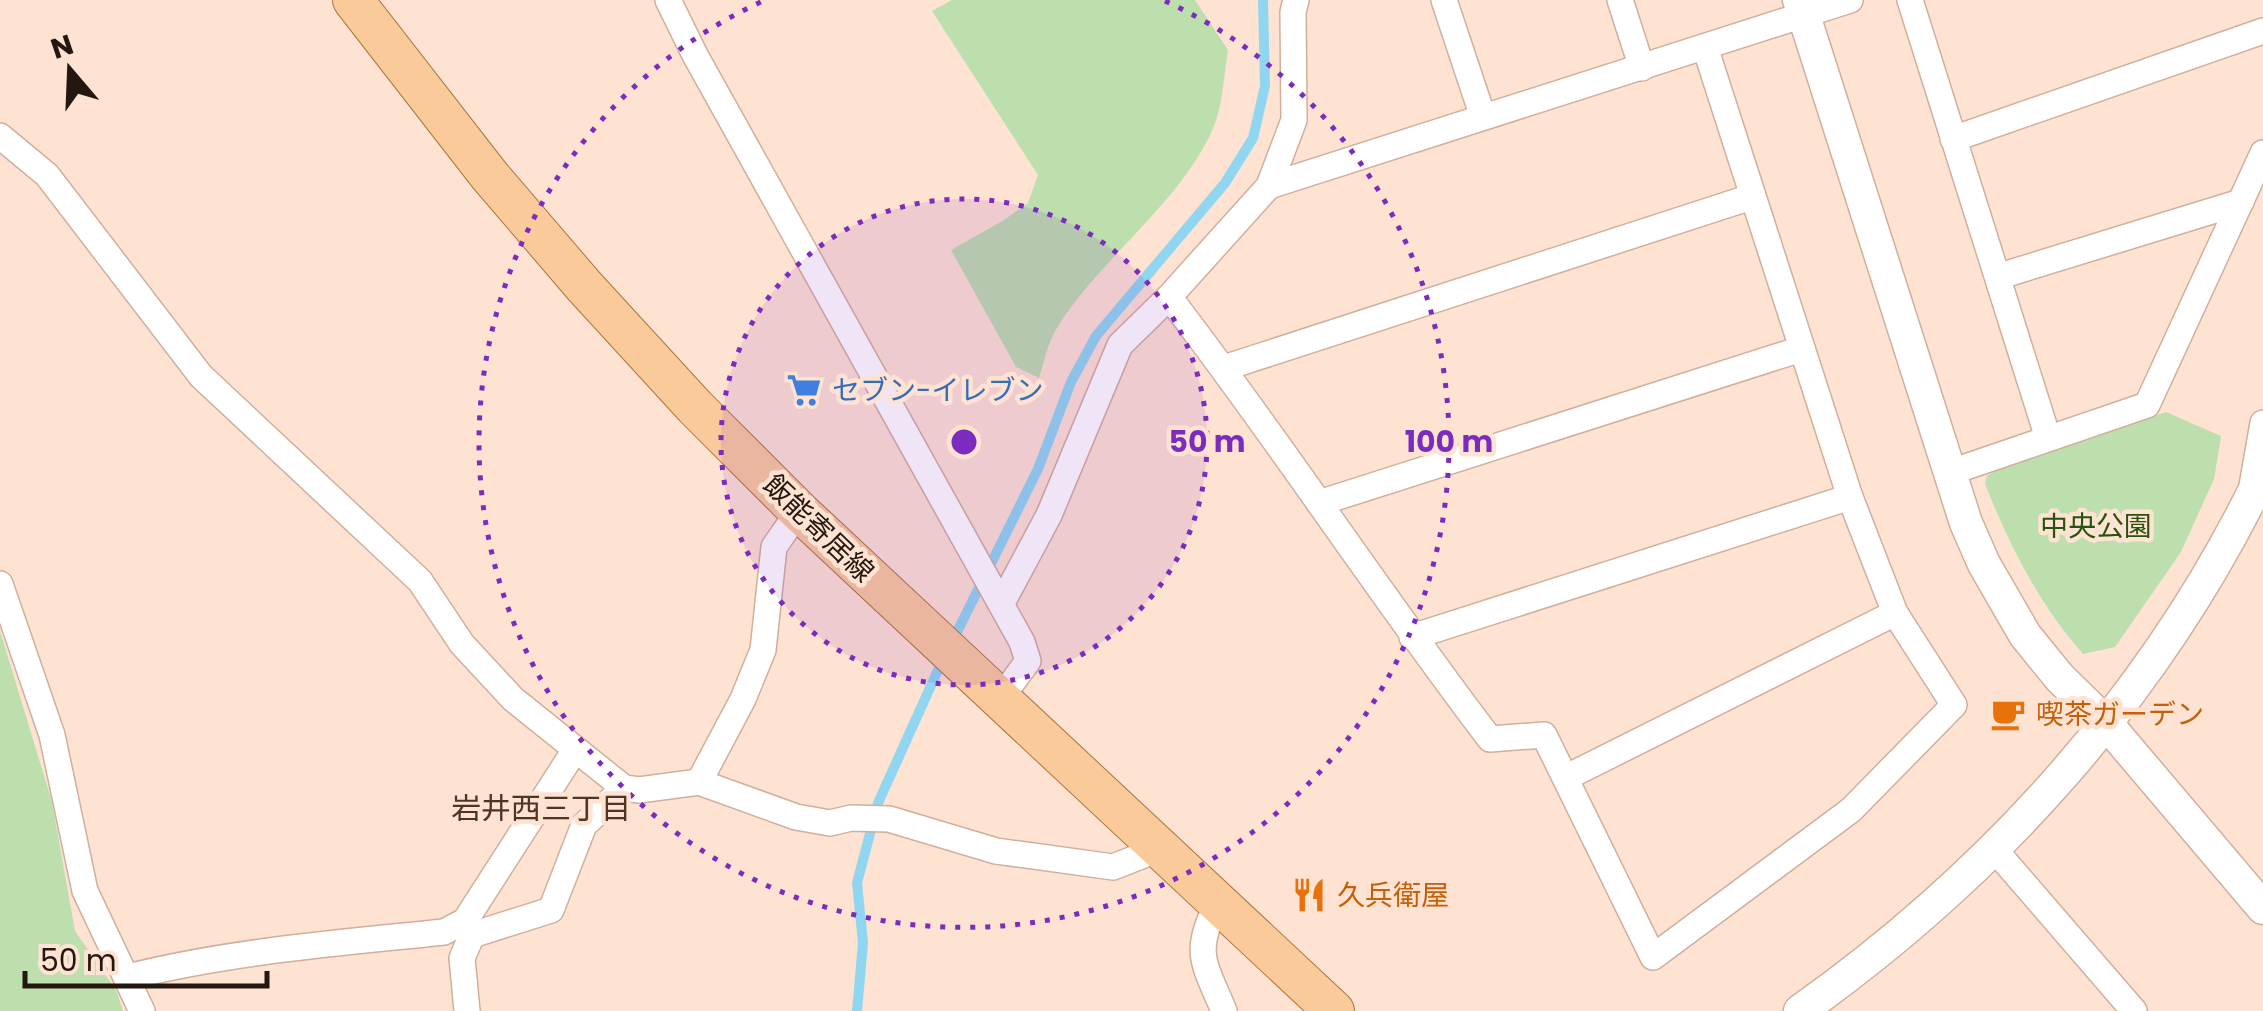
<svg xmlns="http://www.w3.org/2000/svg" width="2263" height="1011" font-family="Poppins,'Noto Sans JP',sans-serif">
  <rect width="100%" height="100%" fill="#fee2d2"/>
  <!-- green -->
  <g fill="#bddfae">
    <path d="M 952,0 L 1195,0 L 1228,50 C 1224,74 1223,104 1214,126 C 1183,201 1100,258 1057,328 C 1048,342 1044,362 1039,378 L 1016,367 L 951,250 L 1004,220 L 1028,203 L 1038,175 L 932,11 Z"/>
    <path d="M 2166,412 L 2221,436 L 2214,479 L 2181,552 L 2115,647 L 2083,654 C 2038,603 2010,546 1985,484 L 1987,476 L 1999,468 Z"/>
    <polygon points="0,631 52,802 75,931 116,990 123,1011 0,1011"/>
  </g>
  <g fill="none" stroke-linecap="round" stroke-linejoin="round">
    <!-- stream -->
    <g stroke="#91d6f1" stroke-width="10">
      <polyline points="953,640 1038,469 1071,382 1096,336 1225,183 1253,138 1265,86 1263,0"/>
      <polyline points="857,1011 863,943 857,883 878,803 943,659"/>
    </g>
    <!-- minor casing -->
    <g stroke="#d1af9c" stroke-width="28">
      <g id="minor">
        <polyline points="668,0 695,55 1022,642 1028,661 1000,699"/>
        <path d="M 1296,0 L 1293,12 L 1294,120 L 1269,186 L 1169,297 C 1280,441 1379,594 1490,739 L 1544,735 L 1653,957 L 1851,810 L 1954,705 L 1895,613 L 1850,497 L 1705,47"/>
        <polyline points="1444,0 1483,117"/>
        <polyline points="1620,0 1642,68"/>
        <polyline points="1910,0 2048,438"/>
        <polyline points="0,136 47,175 201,376 420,581 462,644 513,699 624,788 639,790 699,782 796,817 830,823 851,818 889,819 996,851 1113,867 1159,849"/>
        <polyline points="1953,139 2263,31"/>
        <polyline points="1269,186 1850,0"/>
        <polyline points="2000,276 2241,202"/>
        <polyline points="1224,368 1751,197"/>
        <polyline points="1951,472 2147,405 2263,153"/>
        <polyline points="2251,492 2263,423"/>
        <polyline points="1319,503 1801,349"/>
        <polyline points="0,584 52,735 85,891 142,1011"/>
        <polyline points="1002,603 1049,515 1120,345 1169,297"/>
        <polyline points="1412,637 1850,497"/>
        <polyline points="1567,777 1895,613"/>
        <polyline points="699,782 743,699 763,650 774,547 799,511"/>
        <polyline points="1995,850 2134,1011"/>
        <path d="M 1218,903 C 1192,952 1204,963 1224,1011"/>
        <path d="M 128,977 C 232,951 338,943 444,932 L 465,921 L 575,750"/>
        <polyline points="467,1011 462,958 472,935 551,910 584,825 624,788"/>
      </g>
    </g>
    <!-- tertiary casing -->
    <g stroke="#d1af9c" stroke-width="35">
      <g id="tertiary">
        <polyline points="1799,0 1966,523 1984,564 2025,635 2060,678 2107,724 2263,908"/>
        <path d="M 1800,1011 C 1996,872 2159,690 2263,473"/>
      </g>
    </g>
    <!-- primary casing -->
    <g stroke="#ad743f" stroke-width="42">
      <polyline id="primary" points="353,0 489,175 584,286 695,407 799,511 1334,1011"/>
    </g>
    <!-- minor -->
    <use href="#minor" stroke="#fff" stroke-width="25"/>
    <!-- tertiary -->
    <use href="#tertiary" stroke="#fff" stroke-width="32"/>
    <!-- primary -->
    <use href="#primary" stroke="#faca9b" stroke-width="40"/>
  </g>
  <!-- distance rings -->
  <circle cx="964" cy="442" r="243" fill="#7b2cbf" fill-opacity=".12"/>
  <g fill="none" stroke="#7b2cbf" stroke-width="5" stroke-dasharray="5 10">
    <circle cx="964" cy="442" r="243"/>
    <path d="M1165 1A485 485 0 1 1 763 1"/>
  </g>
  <!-- icons -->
  <defs>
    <g id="supermarket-bare" transform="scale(2.7)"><path d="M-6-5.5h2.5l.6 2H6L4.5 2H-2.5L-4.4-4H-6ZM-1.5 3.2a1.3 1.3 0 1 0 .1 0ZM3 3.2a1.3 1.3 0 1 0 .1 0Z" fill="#3f7fe0" stroke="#fee2d2" stroke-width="2.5" paint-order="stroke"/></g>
    <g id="cafe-bare" transform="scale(2.7)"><path d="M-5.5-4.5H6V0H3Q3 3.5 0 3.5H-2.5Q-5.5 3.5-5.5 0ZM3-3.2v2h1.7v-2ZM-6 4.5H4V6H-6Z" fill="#e8710a" stroke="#fee2d2" stroke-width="2.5" paint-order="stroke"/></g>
    <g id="restaurant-bare" transform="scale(2.7)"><path d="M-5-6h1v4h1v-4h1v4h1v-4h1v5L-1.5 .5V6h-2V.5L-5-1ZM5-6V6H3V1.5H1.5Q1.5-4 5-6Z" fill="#e8710a" stroke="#fee2d2" stroke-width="2.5" paint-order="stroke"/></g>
  </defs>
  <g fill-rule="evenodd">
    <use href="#supermarket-bare" x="804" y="390"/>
    <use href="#cafe-bare" x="2008" y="714"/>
    <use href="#restaurant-bare" x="1309" y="895"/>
  </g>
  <g text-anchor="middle" stroke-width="9" stroke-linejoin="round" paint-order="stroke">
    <!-- shop labels -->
    <g font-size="28" fill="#366cbe" stroke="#fee2d2" text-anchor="start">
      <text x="832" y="400">セブン-イレブン</text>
    </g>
    <!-- park labels -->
    <g font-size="28" fill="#28530d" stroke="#fee2d2">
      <text x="2096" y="536">中央公園</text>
    </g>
    <!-- street labels -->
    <g font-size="28" fill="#231710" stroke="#fee2d2">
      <text transform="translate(819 528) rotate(44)" y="10">飯能寄居線</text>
    </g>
    <!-- food labels -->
    <g font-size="28" fill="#c56008" stroke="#fee2d2" text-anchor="start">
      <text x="2036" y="724">喫茶ガーデン</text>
      <text x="1337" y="905">久兵衛屋</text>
    </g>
    <!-- neighbourhood labels -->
    <g font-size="30" fill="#4f3424" stroke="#fee2d2">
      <text x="541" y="819">岩井西三丁目</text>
    </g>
  </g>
  <circle cx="964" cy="442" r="15" fill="#7b2cbf" stroke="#fee2d2" stroke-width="5"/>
  <g font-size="30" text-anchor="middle" font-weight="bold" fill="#7b2cbf" stroke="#fee2d2" stroke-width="9" stroke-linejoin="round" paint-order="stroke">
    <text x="1207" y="452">50 m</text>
    <text x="1449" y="452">100 m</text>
  </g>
  <!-- north arrow -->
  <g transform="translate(70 70) rotate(341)" stroke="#fee2d2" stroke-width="8" paint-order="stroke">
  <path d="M0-8L18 38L0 25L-18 38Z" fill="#231710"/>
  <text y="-15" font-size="28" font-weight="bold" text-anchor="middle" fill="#231710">N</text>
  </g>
  <!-- scale -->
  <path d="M25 971v15h242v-15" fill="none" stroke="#231710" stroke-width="5"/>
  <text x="40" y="971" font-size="30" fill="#231710" stroke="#fee2d2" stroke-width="8" paint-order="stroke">50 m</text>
</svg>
